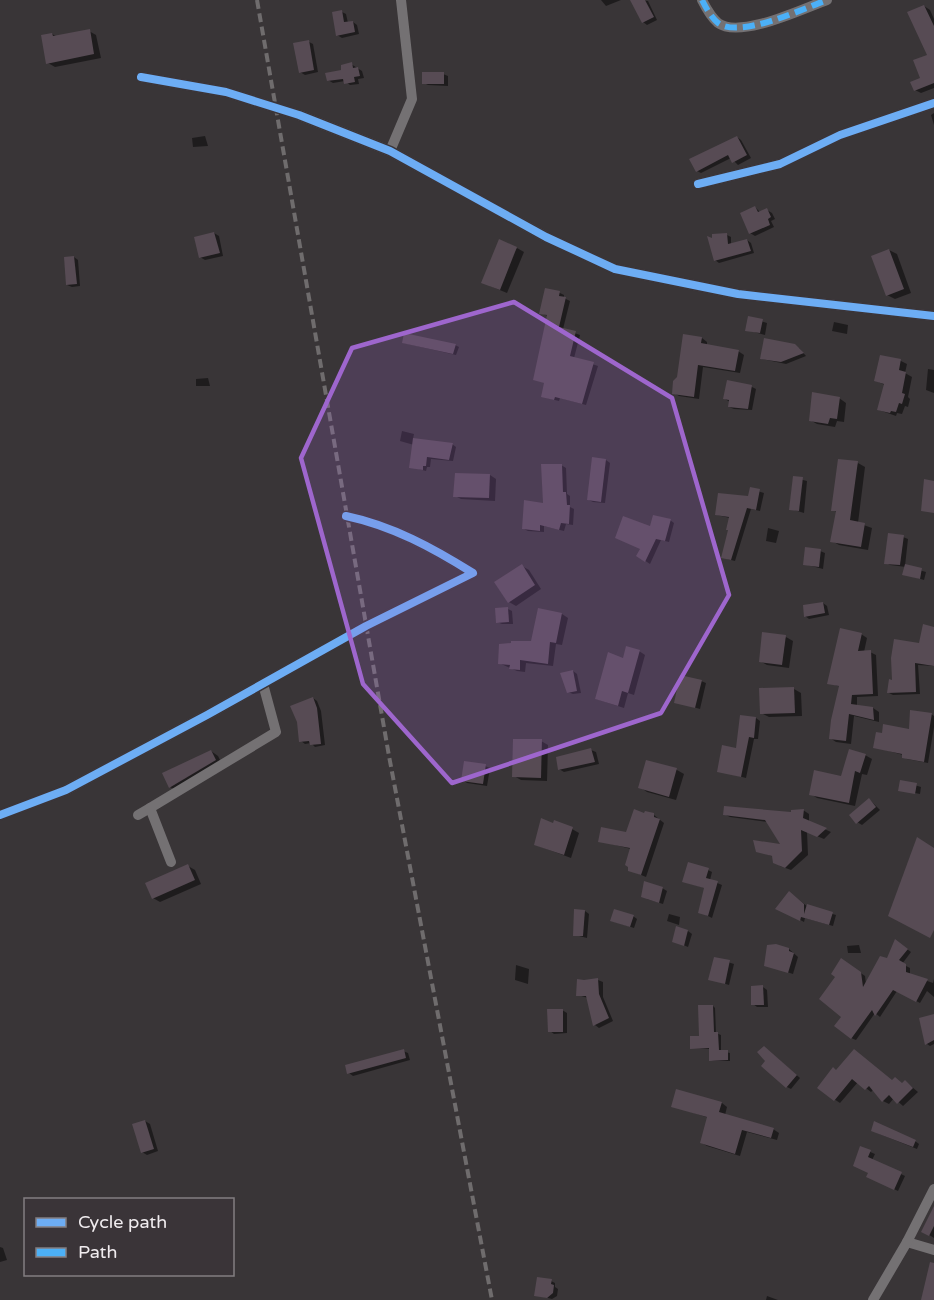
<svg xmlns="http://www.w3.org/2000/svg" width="934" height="1300" font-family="'Varela Round',sans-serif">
  <rect width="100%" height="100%" fill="#393537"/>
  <!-- shadow -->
  <g fill="#0007">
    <polygon points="597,0 621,0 606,6 601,0"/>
    <polygon points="639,0 648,1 657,20 647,25 643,22"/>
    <polygon points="924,6 930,10 934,19 934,88 921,93 915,90 922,79 929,56"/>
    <polygon points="342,12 346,14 348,23 353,22 357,25 359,34 342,38 337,35"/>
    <polygon points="89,31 96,35 101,58 55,67 48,63 52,34 58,37"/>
    <polygon points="309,42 313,44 318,72 305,75 300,72"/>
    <polygon points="351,64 362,71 364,78 358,79 359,84 350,85 345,81 333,83 328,80"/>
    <polygon points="443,74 448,76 448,86 428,85 424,83"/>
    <polygon points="934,113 934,125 931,115"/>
    <polygon points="205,136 208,146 193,147 192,138"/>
    <polygon points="737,137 741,140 751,158 738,165 731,158 701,173 697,171"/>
    <polygon points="755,207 761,213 767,210 772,213 775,219 771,221 774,227 755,236 750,233"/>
    <polygon points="214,233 219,236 223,256 205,260 200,257"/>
    <polygon points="727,235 731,237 731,245 747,240 751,243 754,253 719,263 715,260"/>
    <polygon points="517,248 524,252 507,293 490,286"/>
    <polygon points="889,250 897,254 911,293 895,299 887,295"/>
    <polygon points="74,257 78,260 80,286 72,287 67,285"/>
    <polygon points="546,290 560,293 564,295 564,298 570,301 563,329 580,335 574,358 598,366 586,405 560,398 559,401 547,398 543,396 545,383 534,379 548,316 541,313"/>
    <polygon points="750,318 767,323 765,335 747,330"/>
    <polygon points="834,322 848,325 847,334 832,331"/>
    <polygon points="702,338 707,342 707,345 738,351 744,355 740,373 703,367 699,399 679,396 674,393"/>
    <polygon points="404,343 455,345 459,347 456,355"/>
    <polygon points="799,348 806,356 786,364 762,359"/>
    <polygon points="881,357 901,361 907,364 905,373 912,377 908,397 910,399 908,407 905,406 902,414 897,413 896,416 879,410 885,385 876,381"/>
    <polygon points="928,369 934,370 934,393 926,390"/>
    <polygon points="208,378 210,386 196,386 196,379"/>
    <polygon points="752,387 756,389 752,410 734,409 729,407 730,402 725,399"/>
    <polygon points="839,398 846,403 844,422 837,421 835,427 817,424 810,420"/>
    <polygon points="402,431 414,434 413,439 452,444 456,447 453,461 431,459 430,467 427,467 426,471 411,467 414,445 400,441"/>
    <polygon points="606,460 610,463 605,503 593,502 589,500"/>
    <polygon points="858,463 865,467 858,523 872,528 868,550 839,545 832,541 837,512 833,510"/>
    <polygon points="561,465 566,468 567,494 570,496 570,507 574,509 573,525 566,524 564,531 544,526 544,532 528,531 524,529 544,505"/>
    <polygon points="490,475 496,479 495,501 461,499 455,496"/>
    <polygon points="795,478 807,481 804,513 791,509"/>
    <polygon points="751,489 764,493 760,511 751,509 735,561 727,559 723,557 730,530 730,518 717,515 749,498"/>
    <polygon points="670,520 674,523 669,542 661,540 650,564 638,556 651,528"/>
    <polygon points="768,528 779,531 776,543 766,541"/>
    <polygon points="903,537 908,539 905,566 926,572 924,580 904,574 906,567 890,565 886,563"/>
    <polygon points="820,551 825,553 823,569 804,564"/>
    <polygon points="522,566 529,570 541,589 516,606 509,602"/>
    <polygon points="823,603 827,606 829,615 809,619 805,616"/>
    <polygon points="508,609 512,611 513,624 502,624 497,622"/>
    <polygon points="539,610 562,614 568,618 562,645 556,644 553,666 526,663 525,672 517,671 499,663 533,642"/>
    <polygon points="934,628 934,666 918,665 920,694 893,695 889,693 894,681 920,644"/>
    <polygon points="861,634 867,638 864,652 870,652 876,655 878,696 857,697 857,706 873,708 879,712 879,722 854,716 851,744 836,742 830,738 841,687 829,683"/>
    <polygon points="786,637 793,641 789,668 767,665 760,661"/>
    <polygon points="639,651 645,655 634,695 628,693 624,708 596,699 624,660"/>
    <polygon points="573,671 577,674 581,693 573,694 568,692"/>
    <polygon points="701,681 706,683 700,709 676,702"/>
    <polygon points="794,689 801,693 802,716 769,717 761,713"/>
    <polygon points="313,698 317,701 321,711 325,745 315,747 311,743 305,744 301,741"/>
    <polygon points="931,714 934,716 934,727 928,763 907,759 903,755 875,747 910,731"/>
    <polygon points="756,718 760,721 758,739 754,739 746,778 719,771 737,749"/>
    <polygon points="541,741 548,745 547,781 521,780 514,776"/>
    <polygon points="591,750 596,752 599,764 564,772 559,769"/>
    <polygon points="211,751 218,756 222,764 177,791 170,787"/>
    <polygon points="865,755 872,759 867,775 862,774 855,806 817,798 811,794 842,777"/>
    <polygon points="647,761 677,770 684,774 676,800 647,792 640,787"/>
    <polygon points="485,766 490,768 487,786 467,783 463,780"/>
    <polygon points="901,781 921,787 920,794 900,790"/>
    <polygon points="870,800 880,810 862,825 857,822"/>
    <polygon points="803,810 809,814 809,822 831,832 824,839 807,832 808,855 791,870 780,866 774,857 758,851 783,846 768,822 730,817 724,814 793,814"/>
    <polygon points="644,815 654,815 664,823 646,877 634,872 631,849 600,841 627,834"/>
    <polygon points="572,829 579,833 571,858 536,845"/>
    <polygon points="188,866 195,870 201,884 160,902 153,898"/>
    <polygon points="708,870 712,872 710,880 722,885 712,918 700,912 705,888 688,883"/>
    <polygon points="662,888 667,891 663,904 647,899"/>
    <polygon points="793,895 808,907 836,915 833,926 805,918 804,922 778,908"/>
    <polygon points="585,911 589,914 587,938 575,935"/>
    <polygon points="669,914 680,917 679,925 667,921"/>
    <polygon points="633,916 637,919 634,928 612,921"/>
    <polygon points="688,931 692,934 688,947 674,941"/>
    <polygon points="900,944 911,952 902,964 910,968 910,975 933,983 934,979 934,997 927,991 920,1003 897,991 880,1017 875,1013 856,1040 851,1038 843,1017 838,977 842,960 865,976 866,984"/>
    <polygon points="859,945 861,953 848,953 847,946"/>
    <polygon points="789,949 798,957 793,974 765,965"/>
    <polygon points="715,958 734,964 729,985 710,979"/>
    <polygon points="516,965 529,969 528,984 515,980"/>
    <polygon points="598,980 603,982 603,997 613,1021 599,1028 595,1025 588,998 578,995 584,982"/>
    <polygon points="763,987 767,990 768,1007 757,1007 753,1004"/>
    <polygon points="713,1006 715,1008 716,1033 721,1035 721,1051 730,1053 730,1061 713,1061 711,1060 710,1049 692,1048 700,1037"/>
    <polygon points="562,1010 567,1013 567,1033 554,1034 550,1031"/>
    <polygon points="934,1015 934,1044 930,1046 927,1044 921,1020"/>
    <polygon points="768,1050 800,1078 791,1089 787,1087 767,1061"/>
    <polygon points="403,1051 408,1053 410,1060 353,1076 349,1073"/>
    <polygon points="837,1071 903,1084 906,1082 918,1092 903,1106 894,1098 889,1104 883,1101 874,1089 871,1092 858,1082 840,1103 834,1099"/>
    <polygon points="677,1091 722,1103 727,1107 725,1115 773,1129 779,1133 777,1140 747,1132 740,1156 707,1146 702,1143 709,1118 673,1106"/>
    <polygon points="145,1121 150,1124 158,1151 147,1155 142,1152"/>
    <polygon points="877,1133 915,1141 919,1144 917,1149"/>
    <polygon points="861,1148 875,1154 872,1160 905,1176 898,1191 873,1179"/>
    <polygon points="934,1217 934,1238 923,1231"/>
    <polygon points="0,1247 3,1248 7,1260 0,1262"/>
    <polygon points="551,1281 555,1283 555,1287 558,1289 557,1296 552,1299 536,1295"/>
    <polygon points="767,1296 778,1300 766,1300"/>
  </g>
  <!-- building -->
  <g fill="#574b54">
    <polygon points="630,0 645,0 654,17 642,23"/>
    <polygon points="924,5 934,26 934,83 914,91 910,82 920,78 913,60 927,55 907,12"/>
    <polygon points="342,10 344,22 353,21 355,32 336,36 332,12"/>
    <polygon points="90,29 94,54 46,64 41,35 52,33 53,36"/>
    <polygon points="309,40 314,70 299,73 293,43"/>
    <polygon points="352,62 353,68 358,67 360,76 354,77 355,82 344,84 343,79 327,81 325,73 341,70 341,65"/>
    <rect x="422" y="72" width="22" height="12"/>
    <polygon points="737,136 747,155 732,163 728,155 696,172 689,159"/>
    <polygon points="755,206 758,212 767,208 771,217 768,219 770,225 749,234 740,213"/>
    <polygon points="214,232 220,253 199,258 194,237"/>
    <polygon points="727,233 728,244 747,239 751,251 714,261 707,236 712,238 712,234"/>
    <polygon points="499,239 517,247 500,290 481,283"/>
    <polygon points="889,249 904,289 886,296 871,256"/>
    <polygon points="74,256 77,284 66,285 64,257"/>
    <polygon points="545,288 560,291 559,296 566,297 559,327 576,331 570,356 594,362 582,404 555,397 554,400 541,397 544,383 533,380 547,315 539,314"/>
    <polygon points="748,316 763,319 760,333 745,331"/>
    <polygon points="404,333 456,344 453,354 402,343"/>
    <polygon points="683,334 702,337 701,343 739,350 735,371 698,365 694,397 672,394 673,381 677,377"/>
    <polygon points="764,338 795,344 804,353 781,362 760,359"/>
    <polygon points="880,355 901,359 899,370 906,372 902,393 905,394 902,404 899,403 896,412 891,411 890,413 877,410 884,384 874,381"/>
    <polygon points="727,380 752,385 748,409 728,407 729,400 723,399"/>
    <polygon points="812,392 840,397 837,419 830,418 828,424 809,421"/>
    <polygon points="413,438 453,443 449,460 427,457 426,466 423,466 423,470 409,468"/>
    <polygon points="592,457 606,459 601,502 587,500"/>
    <polygon points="838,459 858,461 850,520 865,523 861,547 830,542 836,511 831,511"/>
    <polygon points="541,464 562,464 563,492 566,492 567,505 570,505 569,524 561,523 559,530 540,525 540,531 522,529 524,500 543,503"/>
    <polygon points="455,473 490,474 489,498 453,497"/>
    <polygon points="793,476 803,477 799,511 789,510"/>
    <polygon points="924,479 934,481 934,513 921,511"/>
    <polygon points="750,487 760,489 756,510 747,508 731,560 721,558 728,530 726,530 729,517 715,515 718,493 748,496"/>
    <polygon points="653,515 671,519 665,541 656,539 645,562 636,556 640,549 615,538 623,516 650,526"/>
    <polygon points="888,533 904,535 900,565 884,564"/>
    <polygon points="805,547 821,549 819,567 803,565"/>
    <polygon points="522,564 535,585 508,603 494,582"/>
    <polygon points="905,564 922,568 920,579 902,575"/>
    <polygon points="823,602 825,613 804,617 803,605"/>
    <polygon points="508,607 509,622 496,623 495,608"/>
    <polygon points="538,608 562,613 556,643 550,642 548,664 520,660 520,670 509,669 510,665 498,664 499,644 511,643 511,641 531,641"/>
    <polygon points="923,624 934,627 934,666 915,663 916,692 887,693 889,679 892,680 891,658 894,639 919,643"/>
    <polygon points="840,628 862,633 858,651 871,650 873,694 852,695 851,704 873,707 874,720 849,714 846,741 829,739 831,720 839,686 827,684"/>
    <polygon points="762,632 786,635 782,665 759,662"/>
    <polygon points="626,646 640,650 628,693 622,691 618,706 595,699 608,652 623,658"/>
    <polygon points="573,670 577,691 567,693 560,673"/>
    <polygon points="680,675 702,680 695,708 674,703"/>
    <polygon points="794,687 795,713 760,714 759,688"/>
    <polygon points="313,697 317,708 321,744 310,745 309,741 299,742 297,722 290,706"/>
    <polygon points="910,710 932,713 924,762 902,758 902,754 873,748 876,732 882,733 883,724 909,729"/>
    <polygon points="740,715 756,717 754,738 749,737 741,777 717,772 722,745 736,748"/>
    <polygon points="513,739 542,739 541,778 512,777"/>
    <polygon points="591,748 595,762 558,770 556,757"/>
    <polygon points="849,749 866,754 860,773 855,771 849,803 809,795 814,770 841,776"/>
    <polygon points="211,750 216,760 169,788 162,773"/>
    <polygon points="646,760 677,768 669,797 638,788"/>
    <polygon points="464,761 486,764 483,784 461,781"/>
    <polygon points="900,780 917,783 915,794 898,791"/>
    <polygon points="869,798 876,807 856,824 849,815"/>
    <polygon points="724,806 791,812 791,810 804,809 803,818 827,828 817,837 801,830 802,851 785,868 773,863 772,856 756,852 753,840 780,844 765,820 723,815"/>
    <polygon points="634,809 644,813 645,811 654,813 654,817 660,819 641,875 628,871 628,867 625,865 630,848 598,842 601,827 626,832"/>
    <polygon points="541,818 553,823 554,820 573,827 564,855 534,845"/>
    <polygon points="917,837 934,848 934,930 930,938 888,916"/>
    <polygon points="688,862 709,868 706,878 718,881 708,916 698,913 704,888 682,882"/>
    <polygon points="188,864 195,880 152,899 145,883"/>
    <polygon points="644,881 663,887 659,903 641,897"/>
    <polygon points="789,891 804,904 804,914 807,904 833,912 829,925 801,917 800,921 775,909"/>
    <polygon points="574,909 585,910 583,936 573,936"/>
    <polygon points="614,909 634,915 630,927 610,921"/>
    <polygon points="676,926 688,930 684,946 672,942"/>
    <polygon points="895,939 908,949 899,960 906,964 906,972 928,979 916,1002 893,990 875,1016 872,1010 851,1039 834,1026 841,1017 819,999 835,977 831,974 841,958 861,972 863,987 880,956 887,958"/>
    <polygon points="776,944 789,948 789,951 794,953 788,973 764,966 767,945"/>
    <polygon points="714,957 730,960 725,984 708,980"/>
    <polygon points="598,978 599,994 609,1018 593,1026 586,996 576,996 577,979 584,980"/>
    <polygon points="763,985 764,1005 751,1005 751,986"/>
    <polygon points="698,1005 713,1005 714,1032 718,1032 719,1050 728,1050 728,1060 709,1061 709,1048 690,1049 690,1036 699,1036"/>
    <polygon points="547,1009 563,1009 563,1032 548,1032"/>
    <polygon points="934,1014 934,1040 925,1045 919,1018"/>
    <polygon points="764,1046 797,1075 786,1088 761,1066 765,1061 757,1052"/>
    <polygon points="404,1049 406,1058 347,1074 345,1065"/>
    <polygon points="854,1049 892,1080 895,1077 902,1083 905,1080 913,1088 897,1104 889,1095 882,1102 869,1086 865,1090 852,1079 834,1101 817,1088 833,1067 836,1070"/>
    <polygon points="676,1089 722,1102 719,1112 774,1128 771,1138 742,1130 735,1154 700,1143 707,1117 671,1107"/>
    <polygon points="145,1120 154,1149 141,1153 132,1124"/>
    <polygon points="874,1121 916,1140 913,1147 871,1131"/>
    <polygon points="860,1146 871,1150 868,1157 902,1172 894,1190 866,1177 868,1173 853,1166"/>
    <polygon points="934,1206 934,1226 929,1236 921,1232"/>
    <polygon points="930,1262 934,1263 934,1300 921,1300"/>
    <polygon points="537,1277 552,1279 551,1284 554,1285 553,1293 547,1298 534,1296"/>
  </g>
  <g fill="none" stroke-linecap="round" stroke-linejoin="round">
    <!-- street -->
    <g stroke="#747173" stroke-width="10">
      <path d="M 702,0 C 706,8 711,17 718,23 C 740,39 802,9 827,0"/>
      <polyline points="141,77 226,92 299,115 390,151 546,237 615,269 738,294 934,316"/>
      <polyline points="390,151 412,99 401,0"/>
      <polyline points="698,184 780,164 840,135 934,103"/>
      <path d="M 0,815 L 66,790 L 207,715 L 366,626 L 473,573 C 433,548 393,526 346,516"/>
      <polyline points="138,815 150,808"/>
      <polyline points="171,862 150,808 276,732 263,684"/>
      <polyline points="907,1242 934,1250"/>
      <polyline points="873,1300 907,1242 934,1189"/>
    </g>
    <!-- rail -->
    <polyline stroke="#6f6c6d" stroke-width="4" stroke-dasharray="9 4.5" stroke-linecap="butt" points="257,0 389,756 492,1300"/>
    <!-- quiet -->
    <path stroke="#4cb0f7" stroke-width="6" stroke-dasharray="12 6" stroke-linecap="butt" d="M 702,0 C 706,8 711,17 718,23 C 740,39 802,9 827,0"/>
    <!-- cycleway casing -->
    <g stroke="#3a3438" stroke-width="11">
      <g id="cycleway">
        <polyline points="141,77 226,92 299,115 390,151 546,237 615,269 738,294 934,316"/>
        <polyline points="698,184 780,164 840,135 934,103"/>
        <path d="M 0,815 L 66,790 L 207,715 L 366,626 L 473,573 C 433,548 393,526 346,516"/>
      </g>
    </g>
    <!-- cycleway -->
    <use href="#cycleway" stroke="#6dadf4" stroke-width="8"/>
  </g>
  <!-- marked area -->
  <path fill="#9e66cd" fill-opacity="0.2" stroke="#9e66cd" stroke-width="4.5" stroke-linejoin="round" d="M 514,302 L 672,398 L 729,595 L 661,713 L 452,783 L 363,684 L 301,458 L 352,348 Z"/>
  <!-- legend -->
  <rect x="24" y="1198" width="210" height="78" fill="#3a3438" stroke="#837e81" stroke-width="1.5"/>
  <rect x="36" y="1218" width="30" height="9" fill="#6dadf4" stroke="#837e81" stroke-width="1.5"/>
  <text x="78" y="1228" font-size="18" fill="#f0ecef">Cycle path</text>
  <rect x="36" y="1248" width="30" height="9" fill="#4cb0f7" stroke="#837e81" stroke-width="1.5"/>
  <text x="78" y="1258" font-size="18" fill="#f0ecef">Path</text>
</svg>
